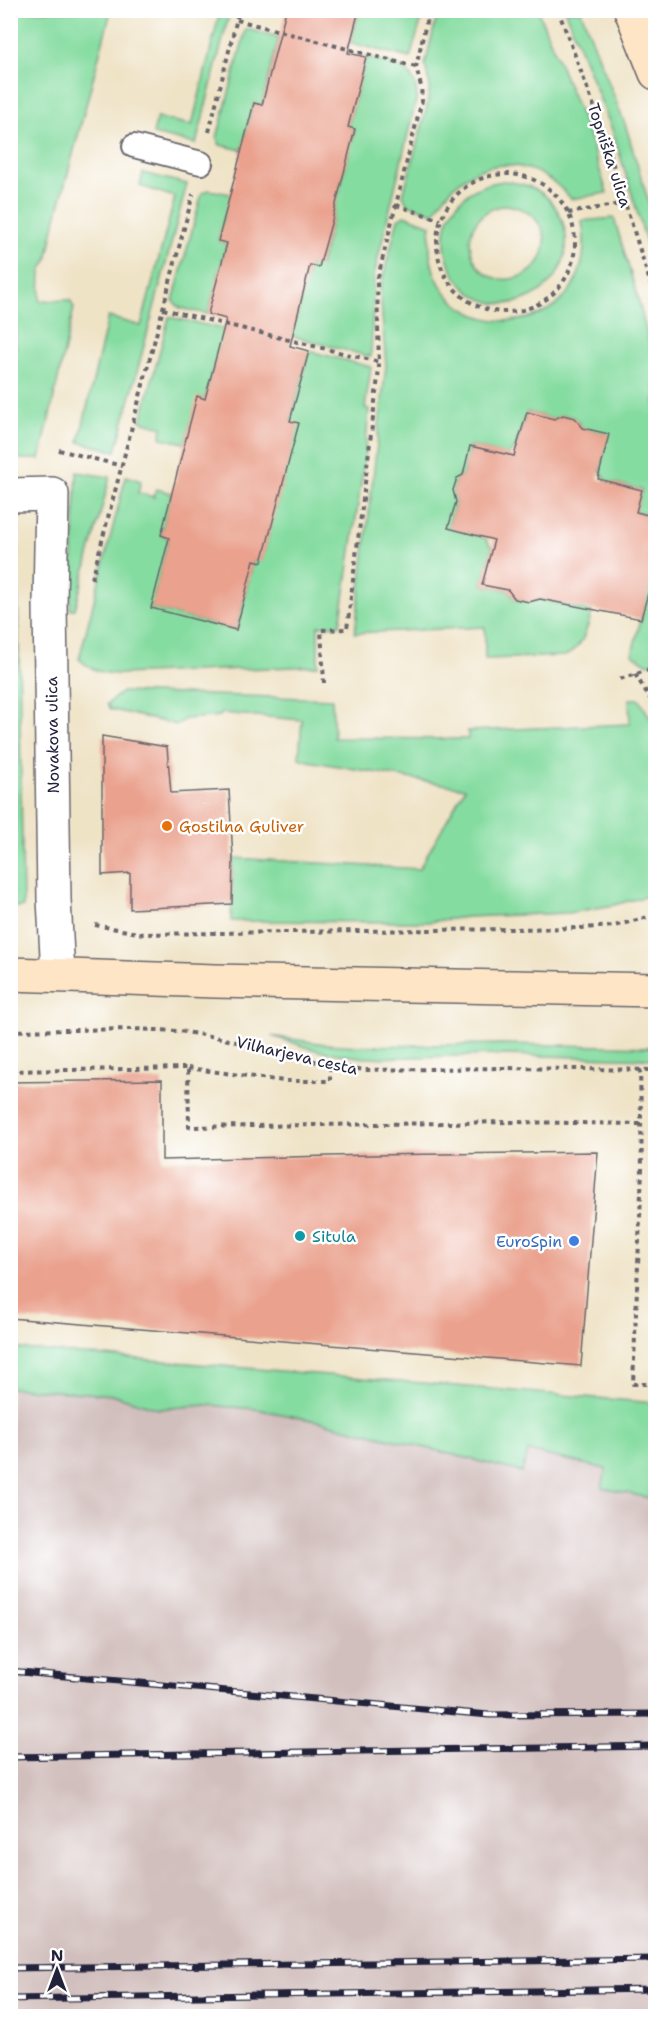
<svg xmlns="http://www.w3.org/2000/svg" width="666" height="2027" font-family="'Shantell Sans',sans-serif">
  <rect width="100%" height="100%" fill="#fff"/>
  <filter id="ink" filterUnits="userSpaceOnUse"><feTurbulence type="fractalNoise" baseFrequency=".0167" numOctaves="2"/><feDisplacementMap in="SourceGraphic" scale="12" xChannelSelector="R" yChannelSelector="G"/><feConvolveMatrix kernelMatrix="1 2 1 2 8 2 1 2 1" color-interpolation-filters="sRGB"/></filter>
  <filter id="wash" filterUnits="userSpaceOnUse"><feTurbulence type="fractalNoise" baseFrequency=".008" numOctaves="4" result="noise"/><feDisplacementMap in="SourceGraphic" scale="24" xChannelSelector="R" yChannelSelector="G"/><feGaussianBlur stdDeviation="1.35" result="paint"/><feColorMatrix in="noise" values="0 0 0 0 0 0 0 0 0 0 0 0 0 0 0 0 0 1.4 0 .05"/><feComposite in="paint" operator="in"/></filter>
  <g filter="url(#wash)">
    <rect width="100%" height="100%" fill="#efe3c6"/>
    <!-- industrial -->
    <polygon fill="#d1bfbd" points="11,1388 114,1395 134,1401 179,1408 206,1405 256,1409 322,1422 521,1472 527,1451 606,1469 602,1488 655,1499 655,2016 11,2016"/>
    <!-- green -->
    <g fill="#85dca0" stroke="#547f6e" stroke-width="1.5" fill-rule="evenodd">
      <polygon points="10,11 111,11 56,218 47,261 41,270 40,301 70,300 74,308 40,459 11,459 11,443 16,443 16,300 10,300"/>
      <polygon points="220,11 230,11 196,144 153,134 157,118 192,125"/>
      <polygon points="359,11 424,11 410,58 351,43"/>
      <path d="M 438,11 L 538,11 L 588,133 L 607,193 L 571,199 C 529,149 465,155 434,213 L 407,204 L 403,195 L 426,111 L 430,86 L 425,65 Z"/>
      <polygon points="565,11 581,11 626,127 655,223 655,271 613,132"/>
      <polygon points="246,29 279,37 262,105 254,103 242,150 220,145 217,138"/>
      <path d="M 366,57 C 391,64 415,64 417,96 L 374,275 L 371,357 L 292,336 L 310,265 L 320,266 L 355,130 L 348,127 Z"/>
      <polygon points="143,173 187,184 116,451 79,442 108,317 141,326 175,197 140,186"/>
      <path d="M 504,181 C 515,183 526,184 535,189 C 561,203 573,237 562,264 C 555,281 544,291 528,298 C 449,333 400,195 504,181 ZM 506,205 C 531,208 553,229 542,256 C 538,266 529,274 519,277 C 468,294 447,214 506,205 Z"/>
      <polygon points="209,190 231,194 218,241 227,243 208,314 180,308 173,301 202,193"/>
      <path d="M 404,215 L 431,225 C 412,354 605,353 582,221 L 614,218 L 638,298 L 655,367 L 655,517 L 636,511 L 642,490 L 607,481 L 600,470 L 608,434 L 583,428 L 575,418 L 563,415 L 554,419 L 527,412 L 516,448 L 507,455 L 470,446 L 463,475 L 457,478 L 453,490 L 456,502 L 448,527 L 485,538 L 492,548 L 482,585 L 508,590 L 515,599 L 529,602 L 540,599 L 592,612 C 586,630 584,647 565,656 L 485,659 L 485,627 L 355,633 L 386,366 L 380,289 L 398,219 Z"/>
      <polygon points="169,317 224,329 205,399 198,397 185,443 161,438 162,427 141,421"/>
      <path d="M 309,351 L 371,367 L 365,408 L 369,409 L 364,463 L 340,625 L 318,626 L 318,666 L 121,674 C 104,674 92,671 79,659 L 126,476 L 141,481 L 138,493 L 154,497 L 156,489 L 172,493 L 161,535 L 169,538 L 151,608 L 236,630 L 254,560 L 262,561 L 298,424 L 290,421 Z"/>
      <polygon points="77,472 110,477 75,609 70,609"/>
      <polygon points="10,525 17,525 23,907 11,907"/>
      <polygon points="655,564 655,662 648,664 632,654"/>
      <polygon points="122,692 332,699 334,738 468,739 468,731 630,724 629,699 639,699 655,726 655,894 614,905 568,913 467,917 428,922 231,921 233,858 419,869 465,788 309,761 299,758 302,720 222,713 220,716 185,719 177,725 110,709 107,704"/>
      <polygon points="271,1036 325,1044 359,1046 503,1044 655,1047 655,1059 504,1055 365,1058 319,1051"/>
      <polygon points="11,1348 655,1403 655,1499 602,1488 606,1469 528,1451 522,1472 322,1422 256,1409 206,1405 159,1409 114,1395 11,1388"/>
    </g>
    <g id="blocks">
      <!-- building -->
      <g fill="#eaa28e">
        <polygon points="286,10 359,10 348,53 366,57 348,127 355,129 332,220 319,267 310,265 290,346 309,351 290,421 299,423 262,562 254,560 236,630 151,608 169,538 161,535 197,396 205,399 226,319 208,314 227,243 218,241 254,103 262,105"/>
        <polygon points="527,412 554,419 563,415 575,418 583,428 609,434 598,479 642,490 636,512 656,517 656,564 641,619 540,599 529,602 515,599 508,590 482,585 494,540 448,528 456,502 453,490 457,478 463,475 470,446 514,456"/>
        <polygon points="102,736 167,747 171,793 229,790 233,858 232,904 130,909 130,873 102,875"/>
        <polygon points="162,1080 162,1160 370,1155 598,1152 581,1366 10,1318 10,1082"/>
      </g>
    </g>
  </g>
  <g filter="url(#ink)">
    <use href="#blocks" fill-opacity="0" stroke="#6a666c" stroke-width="1.5"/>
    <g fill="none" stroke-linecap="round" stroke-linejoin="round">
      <!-- lane casing -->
      <g stroke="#6a666c" stroke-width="26">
        <polyline id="lane" points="134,146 201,163"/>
      </g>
      <!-- street casing -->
      <g stroke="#6a666c" stroke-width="36">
        <polyline id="street" points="10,495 52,494 50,603 54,899 58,975"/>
      </g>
      <!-- secondary casing -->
      <g stroke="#6a666c" stroke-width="36">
        <g id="secondary">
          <polyline points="631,10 656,73"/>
          <polyline points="10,974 215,981 656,990"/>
        </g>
      </g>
      <!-- path -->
      <g stroke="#6a666c" stroke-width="4" stroke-dasharray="4.5 4.5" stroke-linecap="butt">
        <polyline points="558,10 598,117 656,301"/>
        <polyline points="237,20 416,67"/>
        <polyline points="209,132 239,10"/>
        <circle cx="506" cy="243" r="69"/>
        <polyline points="396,205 440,220"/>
        <polyline points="568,213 626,203"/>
        <polyline points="163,309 379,362"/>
        <polyline points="59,450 122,466"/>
        <polyline points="92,579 193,194"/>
        <polyline points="635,674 656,708"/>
        <polyline points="620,679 656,668"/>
        <polyline points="324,683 321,630 347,629 379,369 377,281 422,100 421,86 416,67 429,10"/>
        <polyline points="95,925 143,934 582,928 614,926 656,915"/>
        <polyline points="10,1031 133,1029 179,1031 216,1037 330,1065 365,1070 504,1068 656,1070"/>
        <polyline points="188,1068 284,1081 330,1081 330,1066"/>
        <polyline points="640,1069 642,1169 633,1384 656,1384"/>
        <polyline points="10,1071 188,1068 189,1127 511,1122 641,1124"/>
      </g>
      <!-- lane -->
      <use href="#lane" stroke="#fff" stroke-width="22"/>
      <!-- street -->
      <use href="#street" stroke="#fff" stroke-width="33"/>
      <!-- secondary -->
      <use href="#secondary" stroke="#fee5c5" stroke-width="33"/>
      <!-- rail casing -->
      <g stroke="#22223b" stroke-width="7">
        <g id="rail">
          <polyline points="10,1671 489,1715 656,1714"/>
          <polyline points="10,1757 656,1746"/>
          <polyline points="10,1968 656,1959"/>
          <polyline points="10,1999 656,1989"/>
        </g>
      </g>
      <!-- rail -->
      <use href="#rail" stroke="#fff" stroke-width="4.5" stroke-dasharray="14" stroke-linecap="butt"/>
    </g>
  </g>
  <!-- markers -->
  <circle fill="#e8710a" stroke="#fff" stroke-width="2" cx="167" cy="826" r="6"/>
  <circle fill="#0f9aa8" stroke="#fff" stroke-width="2" cx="300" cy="1236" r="6"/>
  <circle fill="#3f7fe0" stroke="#fff" stroke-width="2" cx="574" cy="1241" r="6"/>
  <g text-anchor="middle" stroke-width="5" stroke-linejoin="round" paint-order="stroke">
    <!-- street labels -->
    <g font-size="16" fill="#22223b" stroke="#fff">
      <text transform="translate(610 155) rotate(72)" y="6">Topniška ulica</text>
      <text transform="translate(52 735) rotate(-91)" y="6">Novakova ulica</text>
      <text transform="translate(297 1055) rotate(13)" y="6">Vilharjeva cesta</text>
    </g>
    <!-- food labels -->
    <g font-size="16" fill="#c56008" stroke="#fff" text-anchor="start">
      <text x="179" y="832">Gostilna Guliver</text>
    </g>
    <!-- culture labels -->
    <g font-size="16" fill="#0d838f" stroke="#fff" text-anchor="start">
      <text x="312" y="1242">Situla</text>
    </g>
    <!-- shop labels -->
    <g font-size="16" fill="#366cbe" stroke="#fff" text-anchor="end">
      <text x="562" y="1247">EuroSpin</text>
    </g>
  </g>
  <!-- margin -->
  <rect width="666" height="2027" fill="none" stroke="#fff" stroke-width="36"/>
  <!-- north arrow -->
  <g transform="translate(57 1970)" stroke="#ffffff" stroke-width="4.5" paint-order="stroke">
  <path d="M0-4.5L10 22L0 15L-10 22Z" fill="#22223b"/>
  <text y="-9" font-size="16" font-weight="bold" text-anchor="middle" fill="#22223b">N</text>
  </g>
</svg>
